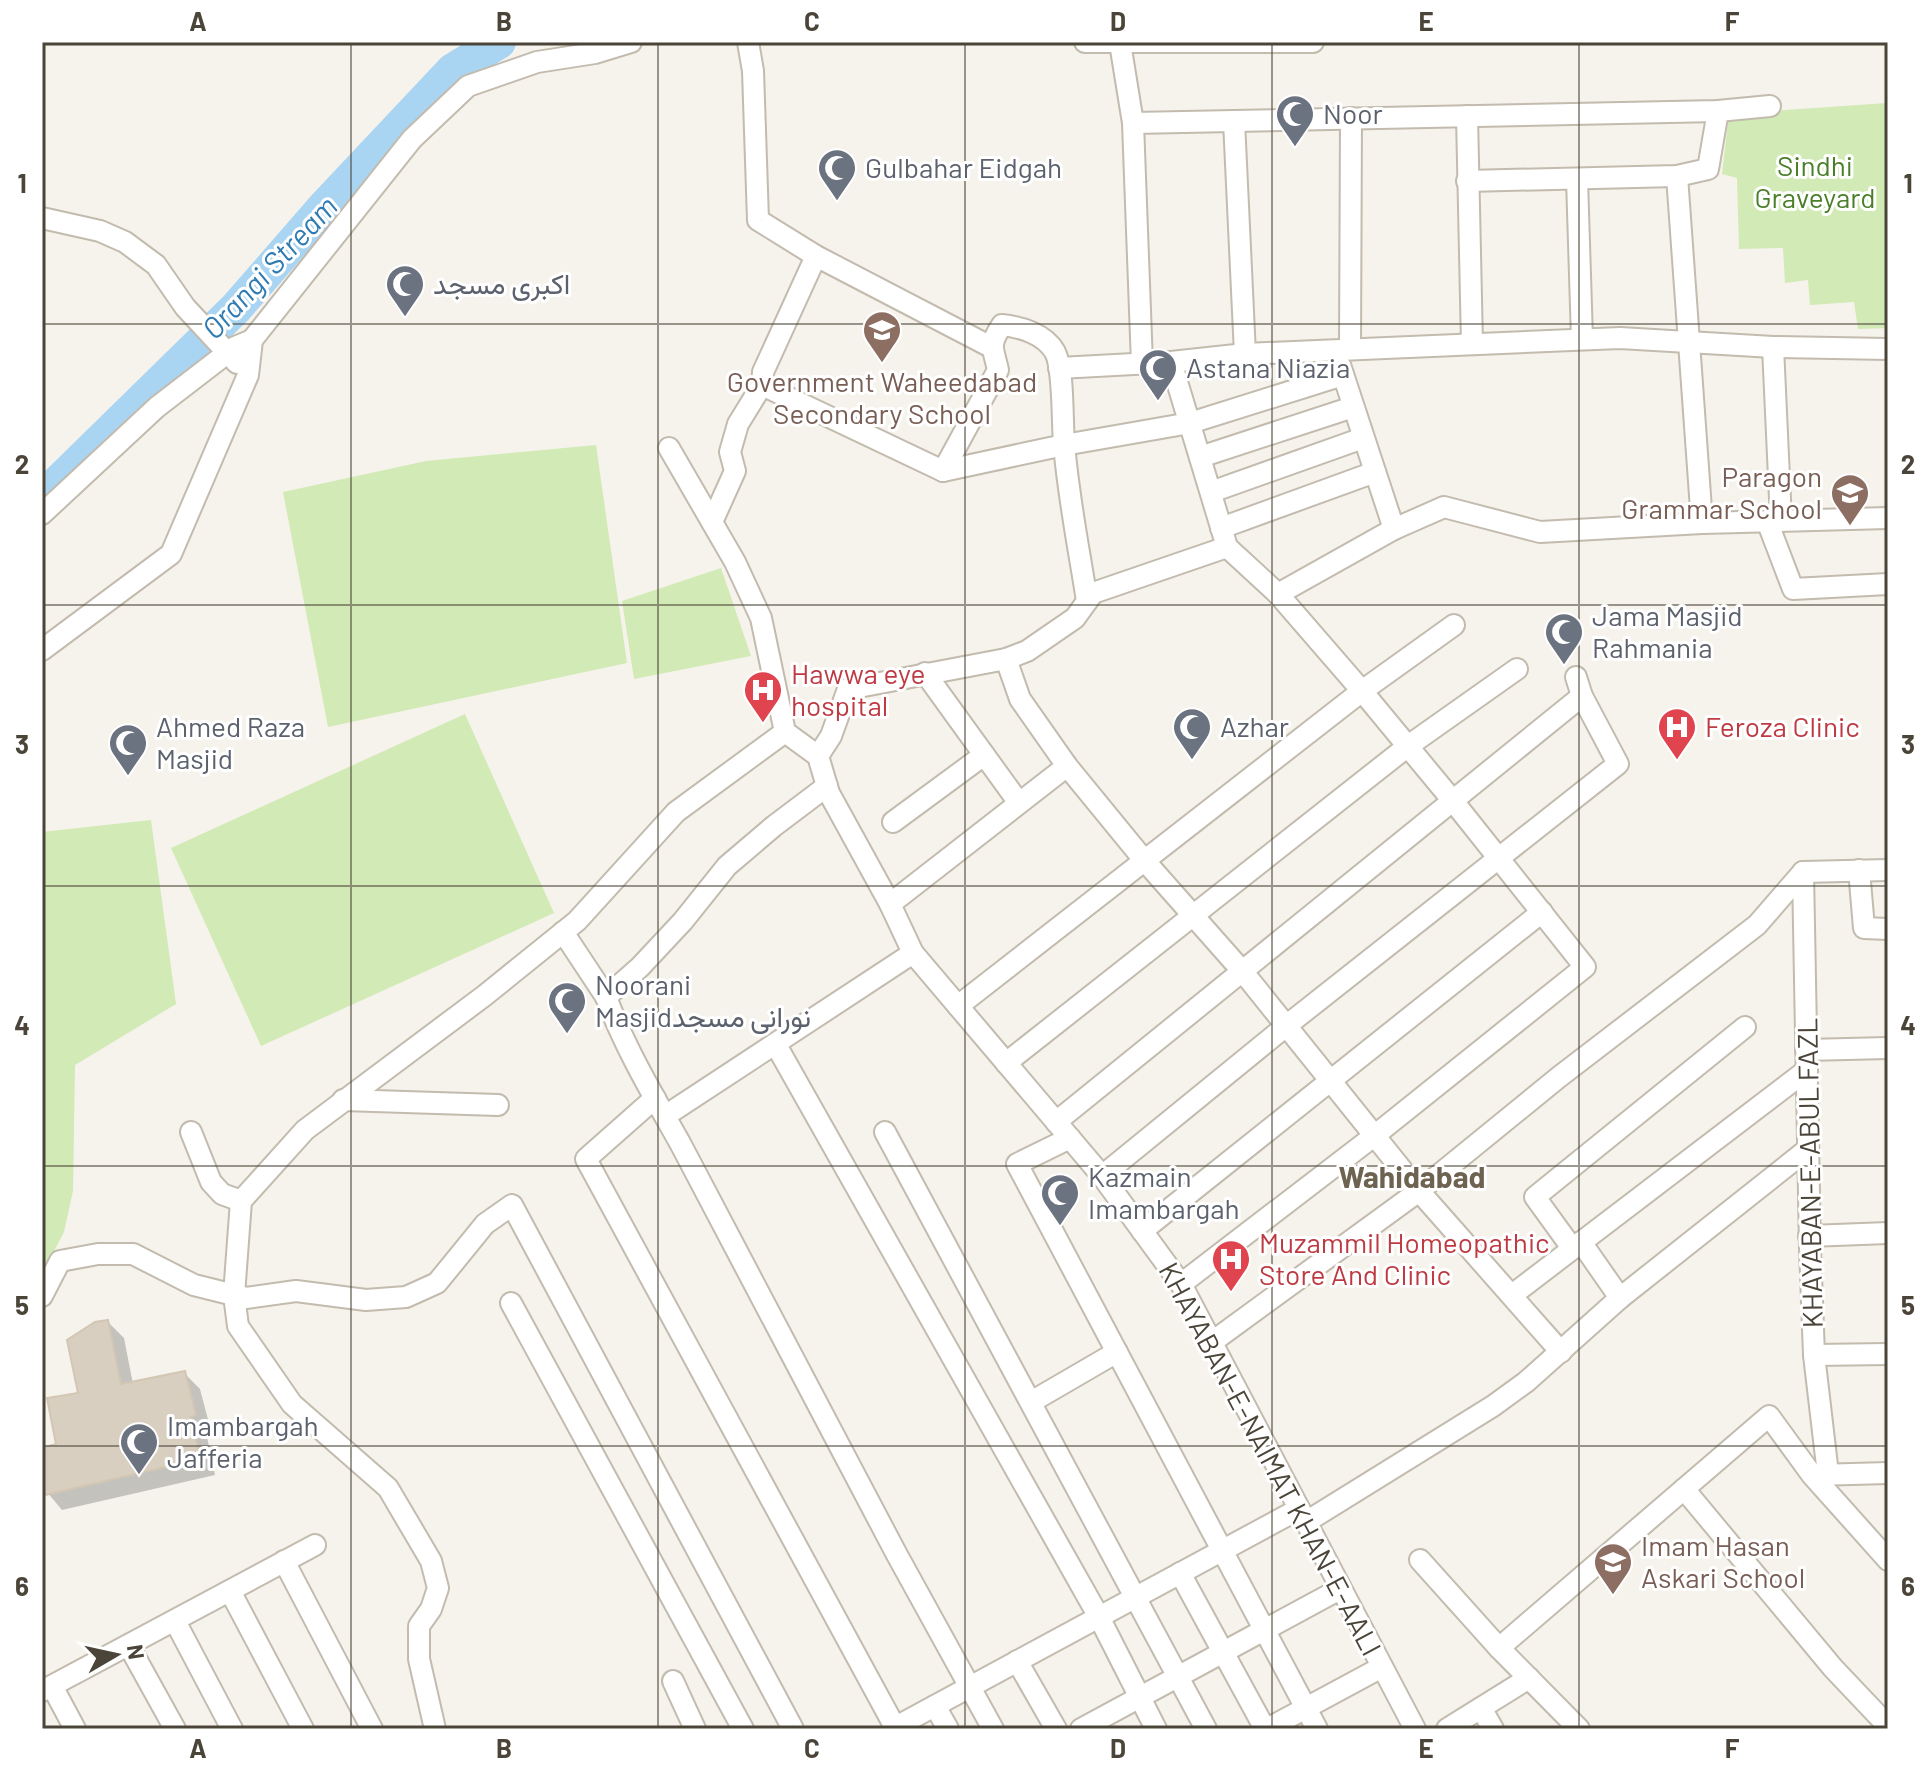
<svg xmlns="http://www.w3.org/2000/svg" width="1930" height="1771" font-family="Barlow,Vazirmatn,sans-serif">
  <rect width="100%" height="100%" fill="#f6f3ec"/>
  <!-- green -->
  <g fill="#d2eab5">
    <polygon points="1887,103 1888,328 1858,329 1854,302 1810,305 1808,280 1785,283 1783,248 1739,249 1737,178 1722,174 1729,114"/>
    <polygon points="596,445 627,663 328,727 283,492 426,461"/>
    <polygon points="721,568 751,656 634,679 622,601"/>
    <polygon points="465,714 554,913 261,1046 171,848"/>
    <polygon points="151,820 176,1004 75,1065 73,1191 64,1232 42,1274 42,832"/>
  </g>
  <!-- shadow -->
  <polygon fill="#0003" points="108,1322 124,1338 133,1384 184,1373 200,1389 211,1431 206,1432 215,1475 62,1510 42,1486 42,1450 58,1446"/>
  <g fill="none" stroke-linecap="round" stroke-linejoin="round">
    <!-- river -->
    <polyline stroke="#a9d4f2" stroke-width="34" points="42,498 236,308 324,207 453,70 499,42"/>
  </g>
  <!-- building -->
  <polygon fill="#d8cfc1" stroke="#d3c7b4" stroke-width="2" points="108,1320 121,1384 185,1371 196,1415 191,1417 200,1459 45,1495 42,1490 42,1448 56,1444 47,1398 78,1393 67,1340 95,1322"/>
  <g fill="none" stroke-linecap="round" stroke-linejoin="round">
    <!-- minor casing -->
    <g stroke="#c2bbae" stroke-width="24">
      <g id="minor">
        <polyline points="748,42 753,71 758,220 816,256 991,347"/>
        <polyline points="1085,42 1313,42"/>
        <polyline points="1120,43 1133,123 1142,364"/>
        <polyline points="1467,116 1472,344"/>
        <polyline points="1234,121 1245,354"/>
        <polyline points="1133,123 1718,111 1770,106"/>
        <polyline points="1677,176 1702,523"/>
        <polyline points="1577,179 1582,339"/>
        <polyline points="1467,181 1677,176 1708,169 1718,111"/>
        <polyline points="42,218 100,231 125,242 156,265 185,307 237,363"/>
        <polyline points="1773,347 1781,521"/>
        <polyline points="1350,349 1351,118"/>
        <polyline points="1171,362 1227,547 1278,594 1362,691 1453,801 1585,967 1374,1136 1181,1284"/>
        <polyline points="1340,365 1394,529"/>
        <polyline points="1059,368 1171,362 1245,354 1620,338 1773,347 1888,349"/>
        <path d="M 762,385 L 943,471 L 998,370 C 993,347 988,346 1002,325 C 1021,327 1045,334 1055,352 C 1064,369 1062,422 1064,443 C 1068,496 1079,549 1087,601"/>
        <polyline points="1200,457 1353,407"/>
        <polyline points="943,471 1064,445 1190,423 1343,375"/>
        <polyline points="1211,492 1363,438"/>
        <polyline points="42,514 157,407 235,347 252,340"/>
        <polyline points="1767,521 1793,589 1888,584"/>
        <polyline points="712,522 735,471 730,452 738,424 762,385 763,372 816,256"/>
        <polyline points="1221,528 1375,472"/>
        <polyline points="1278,594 1394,529 1444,507 1540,532 1702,523 1888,518"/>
        <polyline points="42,650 171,554 248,375 252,340 412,139 468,86 537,62 595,53 631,42"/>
        <polyline points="1006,659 1020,699 1067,766 1144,860 1243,972 1419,1191 1561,1352"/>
        <polyline points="925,673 1019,803"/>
        <polyline points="785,732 818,756 829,793 890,904 913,953 1102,1176 1181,1284 1415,1729"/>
        <polyline points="818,756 831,736 848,689 1006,659 1027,651 1075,618 1093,593 1227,547"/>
        <path d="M 827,786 L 774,826 L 727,866 L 683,921 L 640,967 L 606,997 C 625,1048 653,1095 680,1143 L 896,1553 L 993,1729"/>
        <polyline points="893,822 984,755"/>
        <polyline points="1859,870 1864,928 1888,929"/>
        <polyline points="1803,872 1810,1248 1814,1355 1828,1474"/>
        <polyline points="1803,872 1888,870"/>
        <polyline points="890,904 1067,766"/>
        <polyline points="563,932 606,997"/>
        <polyline points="958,1006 1362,691 1454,625"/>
        <polyline points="776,1045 1099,1617 1156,1729"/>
        <polyline points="1806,1050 1888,1048"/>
        <polyline points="1006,1063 1408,746 1517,669"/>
        <polyline points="655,1098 586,1159 896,1729"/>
        <polyline points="343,1100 498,1105"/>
        <polyline points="665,1116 913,953"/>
        <polyline points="1056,1122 1582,696"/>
        <polyline points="191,1132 211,1182 222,1194 241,1201"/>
        <polyline points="885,1132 1206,1729"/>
        <polyline points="1070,1138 1017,1164 1317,1729"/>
        <polyline points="1102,1176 1286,1026 1618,764 1582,696 1576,677"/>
        <polyline points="1142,1231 1542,912"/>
        <polyline points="1809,1236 1888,1233"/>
        <polyline points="1581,1242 1620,1298"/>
        <polyline points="1572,1248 1535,1197 1745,1027"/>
        <polyline points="1512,1295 1807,1070"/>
        <polyline points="42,1296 60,1261 98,1254 133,1254 194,1285 246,1298 296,1291 366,1300 406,1297 437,1283 485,1224 512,1205 793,1729"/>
        <polyline points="511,1303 743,1729"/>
        <polyline points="1212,1342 1419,1191 1559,1077 1757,925 1803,872"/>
        <polyline points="1814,1355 1888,1354"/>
        <polyline points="1031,1402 1117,1352"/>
        <polyline points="1816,1475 1888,1473"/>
        <polyline points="1684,1489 1833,1668 1888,1726"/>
        <polyline points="1306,1522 1493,1406 1526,1382 1620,1298 1808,1149"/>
        <polyline points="1420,1560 1499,1648 1579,1729"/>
        <polyline points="284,1561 372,1729"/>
        <polyline points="1180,1573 1265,1729"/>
        <polyline points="230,1591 303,1729"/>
        <polyline points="175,1621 232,1729"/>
        <polyline points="129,1646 175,1729"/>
        <polyline points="1499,1648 1769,1416 1812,1475 1888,1560"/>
        <polyline points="1017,1661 1056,1729"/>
        <polyline points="673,1681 695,1729"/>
        <polyline points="52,1686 75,1729"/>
        <polyline points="42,1691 315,1545"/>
        <polyline points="935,1706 948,1729"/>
        <polyline points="1481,1708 1493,1729"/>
        <polyline points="435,1729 419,1659 419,1626 431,1609 438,1588 431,1561 388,1488 292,1404 238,1326 234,1295 241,1201 305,1130 484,996 577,921 676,812 785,732 761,618 735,562 669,448"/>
        <polyline points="892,1729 1299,1509"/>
        <polyline points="1081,1729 1340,1589"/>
        <polyline points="1267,1729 1382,1667"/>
        <polyline points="1447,1729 1529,1678"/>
      </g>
    </g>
    <!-- minor -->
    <use href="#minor" stroke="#fff" stroke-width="20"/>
  </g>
  <!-- grid -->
  <path fill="none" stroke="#4b4439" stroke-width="2" stroke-opacity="0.55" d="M 351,42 L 351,1729M 658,42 L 658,1729M 965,42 L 965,1729M 1272,42 L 1272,1729M 1579,42 L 1579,1729M 42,324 L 1888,324M 42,605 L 1888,605M 42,886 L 1888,886M 42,1166 L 1888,1166M 42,1446 L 1888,1446"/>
  <!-- icons -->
  <defs>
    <g id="mosque-pin" transform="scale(2)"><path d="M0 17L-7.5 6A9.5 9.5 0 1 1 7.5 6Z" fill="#6b7280" stroke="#fff"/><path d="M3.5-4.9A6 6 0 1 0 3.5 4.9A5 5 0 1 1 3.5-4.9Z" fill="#fff"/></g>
    <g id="school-pin" transform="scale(2)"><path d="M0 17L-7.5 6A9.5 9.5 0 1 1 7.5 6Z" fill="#8d6e63" stroke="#fff"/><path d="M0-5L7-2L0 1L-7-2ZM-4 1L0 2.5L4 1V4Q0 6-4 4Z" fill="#fff"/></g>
    <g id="hospital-pin" transform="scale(2)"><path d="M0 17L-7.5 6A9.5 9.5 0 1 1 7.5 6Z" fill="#e0444e" stroke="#fff"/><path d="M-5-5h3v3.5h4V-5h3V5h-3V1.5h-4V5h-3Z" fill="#fff"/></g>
  </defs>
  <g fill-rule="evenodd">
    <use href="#mosque-pin" x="1295" y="114"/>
    <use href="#mosque-pin" x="837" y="168"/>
    <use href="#mosque-pin" x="405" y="284"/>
    <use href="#school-pin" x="882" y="330"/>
    <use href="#mosque-pin" x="1158" y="368"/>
    <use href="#school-pin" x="1850" y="493"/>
    <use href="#mosque-pin" x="1564" y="632"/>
    <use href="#hospital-pin" x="763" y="690"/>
    <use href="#mosque-pin" x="1192" y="727"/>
    <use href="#hospital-pin" x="1677" y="727"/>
    <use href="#mosque-pin" x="128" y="743"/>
    <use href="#mosque-pin" x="567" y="1001"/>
    <use href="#mosque-pin" x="1060" y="1193"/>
    <use href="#hospital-pin" x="1231" y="1259"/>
    <use href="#mosque-pin" x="139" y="1442"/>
    <use href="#school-pin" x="1613" y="1562"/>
  </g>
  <g text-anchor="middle" stroke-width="6" stroke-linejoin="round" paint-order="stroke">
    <!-- worship labels -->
    <g font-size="28" fill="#5b616d" stroke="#fff" text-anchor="start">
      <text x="1323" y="124">Noor</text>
      <text x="865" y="178">Gulbahar Eidgah</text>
      <text x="433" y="294">اکبری مسجد</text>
      <text x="1186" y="378">Astana Niazia</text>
      <text x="1592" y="626">Jama Masjid<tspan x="1592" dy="32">Rahmania</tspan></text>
      <text x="156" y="737">Ahmed Raza<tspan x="156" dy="32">Masjid</tspan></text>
      <text x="1220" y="737">Azhar</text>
      <text x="595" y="995">Noorani<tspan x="595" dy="32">Masjidنورانی مسجد</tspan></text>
      <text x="1088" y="1187">Kazmain<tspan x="1088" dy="32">Imambargah</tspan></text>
      <text x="167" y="1436">Imambargah<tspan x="167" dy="32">Jafferia</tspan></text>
    </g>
    <!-- park labels -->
    <g font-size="28" fill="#4a7f2a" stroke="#fff">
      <text x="1815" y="176">Sindhi<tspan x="1815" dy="32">Graveyard</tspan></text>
    </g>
    <!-- education labels -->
    <g font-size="28" fill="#785e54" stroke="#fff">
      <text x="882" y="392">Government Waheedabad<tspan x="882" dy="32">Secondary School</tspan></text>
      <text x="1822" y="487" text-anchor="end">Paragon<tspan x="1822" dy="32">Grammar School</tspan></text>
      <text x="1641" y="1556" text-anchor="start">Imam Hasan<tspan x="1641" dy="32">Askari School</tspan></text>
    </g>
    <!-- health labels -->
    <g font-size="28" fill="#be3a42" stroke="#fff" text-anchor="start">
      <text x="791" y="684">Hawwa eye<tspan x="791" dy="32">hospital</tspan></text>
      <text x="1705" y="737">Feroza Clinic</text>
      <text x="1259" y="1253">Muzammil Homeopathic<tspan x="1259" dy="32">Store And Clinic</tspan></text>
    </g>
    <!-- street labels -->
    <g font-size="28" fill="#4b4439" stroke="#fff">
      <text transform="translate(1810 1173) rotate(-91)" y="10">KHAYABAN-E-ABUL FAZL</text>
      <text transform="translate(1270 1459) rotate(62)" y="10">KHAYABAN-E-NAIMAT KHAN-E-AALI</text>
    </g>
    <!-- water labels -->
    <g font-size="30" font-style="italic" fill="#2e7ab2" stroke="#fff">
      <text transform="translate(270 268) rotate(-47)" y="10">Orangi Stream</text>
    </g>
    <!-- neighbourhood labels -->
    <g font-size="30" font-weight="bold" fill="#6e6250" stroke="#fff">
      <text x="1412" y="1188">Wahidabad</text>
    </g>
  </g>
  <!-- border -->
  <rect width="1930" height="1771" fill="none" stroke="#ffffff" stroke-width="88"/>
  <!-- north arrow -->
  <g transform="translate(116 1655) rotate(81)" stroke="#ffffff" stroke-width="6" paint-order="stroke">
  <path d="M0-6L14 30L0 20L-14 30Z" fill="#4b4439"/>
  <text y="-12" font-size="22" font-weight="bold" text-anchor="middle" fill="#4b4439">N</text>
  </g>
  <rect x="44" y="44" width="1842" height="1683" fill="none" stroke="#4b4439" stroke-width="3"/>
  <g font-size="26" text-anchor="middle" font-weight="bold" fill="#4b4439">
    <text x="198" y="31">A</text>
    <text x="504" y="31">B</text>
    <text x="812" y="31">C</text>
    <text x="1118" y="31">D</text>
    <text x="1426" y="31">E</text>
    <text x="1732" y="31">F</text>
    <text x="22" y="193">1</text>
    <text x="1908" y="193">1</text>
    <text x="22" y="474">2</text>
    <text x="1908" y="474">2</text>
    <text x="22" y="754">3</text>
    <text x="1908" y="754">3</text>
    <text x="22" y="1035">4</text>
    <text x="1908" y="1035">4</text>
    <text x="22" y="1315">5</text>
    <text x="1908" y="1315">5</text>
    <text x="22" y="1596">6</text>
    <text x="1908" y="1596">6</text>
    <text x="198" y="1758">A</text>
    <text x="504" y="1758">B</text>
    <text x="812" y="1758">C</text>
    <text x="1118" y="1758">D</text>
    <text x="1426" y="1758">E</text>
    <text x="1732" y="1758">F</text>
  </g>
</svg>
